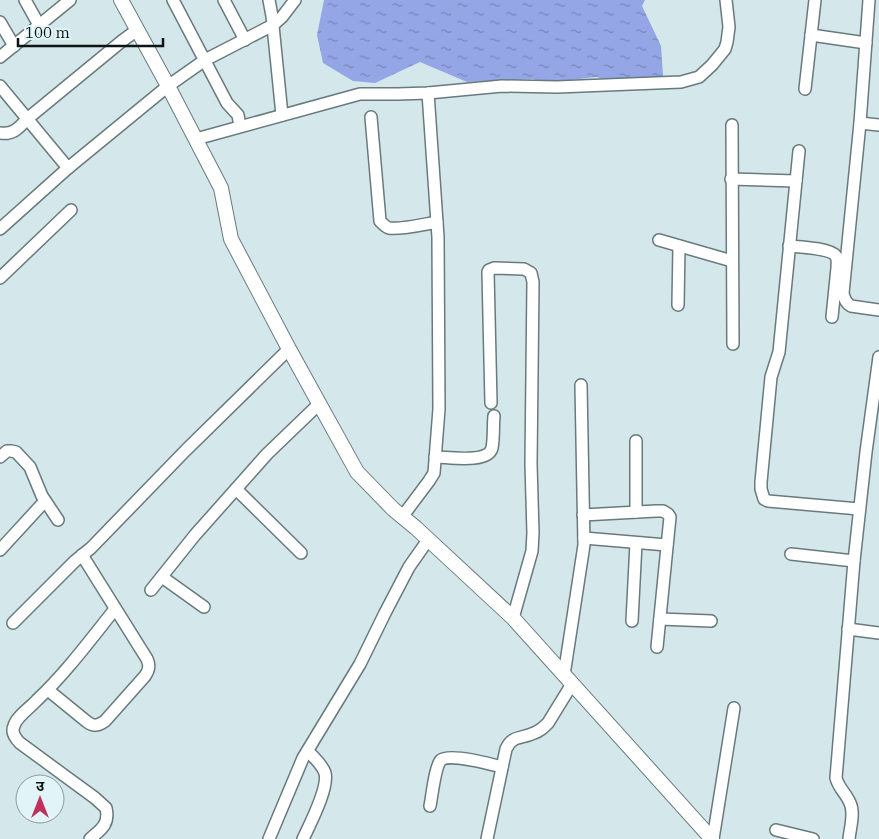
<svg xmlns="http://www.w3.org/2000/svg" width="879" height="839" font-family="'IBM Plex Serif','Noto Sans Devanagari',serif">
  <defs>
    <pattern id="water-ripples" width="26" height="14" patternUnits="userSpaceOnUse" patternTransform="scale(1.25)"><rect width="26" height="14" fill="#94a6e5"/><path d="M2 4q2-2 4 0t4 0M15 11q2-2 4 0t4 0" fill="none" stroke="#7786b9"/></pattern>
  </defs>
  <rect width="100%" height="100%" fill="#d4e7ea"/>
  <!-- water -->
  <polygon fill="url(#water-ripples)" points="324,0 645,0 642,6 661,46 663,76 617,83 596,77 545,83 533,79 467,82 420,62 375,83 353,81 323,63 317,35"/>
  <g fill="none" stroke-linecap="round" stroke-linejoin="round">
    <!-- minor casing -->
    <g stroke="#687a7c" stroke-width="14">
      <g id="minor">
        <polyline points="25,0 39,25"/>
        <polyline points="173,0 227,103 238,115 240,126"/>
        <polyline points="224,0 245,40"/>
        <polyline points="269,0 272,16 282,115"/>
        <path d="M 869,0 L 860,123 L 843,293 C 844,299 846,303 851,306 L 879,310"/>
        <polyline points="0,22 14,46"/>
        <polyline points="811,35 866,43"/>
        <polyline points="0,57 70,0"/>
        <polyline points="0,86 68,168"/>
        <polyline points="805,89 815,0"/>
        <path d="M 371,117 L 380,221 C 383,224 385,227 389,228 C 400,230 425,224 437,222"/>
        <polyline points="860,123 879,125"/>
        <polyline points="732,125 733,344"/>
        <path d="M 0,133 C 13,135 19,128 27,119 L 122,41 L 137,30"/>
        <polyline points="196,139 360,94 398,94 428,93 502,86 557,87 681,82 699,77 712,65 725,49 727,42 729,27 726,0"/>
        <polyline points="799,151 780,342 779,352 771,377 761,482 761,489 764,499 768,501 859,509"/>
        <polyline points="731,179 796,181"/>
        <polyline points="0,229 68,168 168,86 205,60 273,25 282,17 295,0"/>
        <polyline points="659,240 732,261"/>
        <path d="M 789,246 C 800,247 830,248 836,256 C 838,260 837,264 837,268 L 832,317"/>
        <polyline points="0,278 71,210"/>
        <polyline points="678,305 679,246"/>
        <polyline points="491,403 488,272 489,270 494,268 524,269 531,273 533,282 531,464 533,533 532,551 513,618"/>
        <polyline points="636,441 636,512"/>
        <polyline points="0,457 7,451 11,451 16,452 30,467 42,496 58,520"/>
        <path d="M 435,457 C 448,457 488,464 492,448 C 494,438 493,426 494,416"/>
        <polyline points="236,489 301,553"/>
        <polyline points="583,515 656,511 663,511 668,514 670,517 657,647"/>
        <polyline points="402,517 429,481 434,473 439,409 438,237 428,93"/>
        <polyline points="584,538 667,545"/>
        <polyline points="0,550 45,501"/>
        <polyline points="791,554 854,561"/>
        <polyline points="162,577 204,607"/>
        <polyline points="151,590 195,535 267,454 319,404"/>
        <polyline points="660,619 711,621"/>
        <polyline points="632,621 636,543"/>
        <polyline points="13,623 75,561 91,548 186,450 289,349"/>
        <polyline points="848,629 879,633"/>
        <polyline points="564,675 584,545 581,385"/>
        <path d="M 48,690 L 86,721 C 93,727 98,726 105,721 L 145,676 C 149,670 150,666 147,659 L 82,555"/>
        <path d="M 430,806 C 432,796 435,766 441,760 C 449,753 491,764 502,767"/>
        <polyline points="776,830 813,839"/>
        <path d="M 90,839 C 100,830 110,825 106,808 L 95,798 L 20,743 C 15,738 11,732 14,726 C 16,717 31,707 37,700 C 65,674 91,639 115,609"/>
        <polyline points="269,839 303,758 360,664 385,613 409,567 428,540"/>
        <path d="M 303,839 C 310,824 329,788 325,773 C 322,764 314,758 308,751"/>
        <path d="M 487,839 L 506,749 C 512,735 522,739 534,733 C 540,731 543,728 548,723 L 572,684"/>
        <polyline points="713,839 734,708"/>
        <path d="M 849,839 C 850,828 855,813 850,803 C 846,793 839,789 836,778 L 854,561 L 866,452 L 879,357"/>
      </g>
    </g>
    <!-- tertiary casing -->
    <g stroke="#687a7c" stroke-width="16">
      <polyline id="tertiary" points="121,0 168,86 221,188 231,239 289,349 357,472 393,509 416,528 513,618 712,839"/>
    </g>
    <!-- minor -->
    <use href="#minor" stroke="#fff" stroke-width="11"/>
    <!-- tertiary -->
    <use href="#tertiary" stroke="#fff" stroke-width="14"/>
  </g>
  <!-- north arrow -->
  <g transform="translate(40 799)"><circle r="24" fill="#e1f4f7" stroke="#8d9b9d"/>
  <path d="M0-4L9 19L0 12L-9 19Z" fill="#bf305c"/>
  <text y="-8" font-size="14" font-weight="bold" text-anchor="middle" fill="#0e1516">उ</text>
  </g>
  <!-- scale -->
  <path d="M18 38v8h145v-8" fill="none" stroke="#0e1516" stroke-width="2.5"/>
  <text x="25" y="38" font-size="15" fill="#0e1516" stroke="#e1f4f7" stroke-width="4" paint-order="stroke">100 m</text>
</svg>
